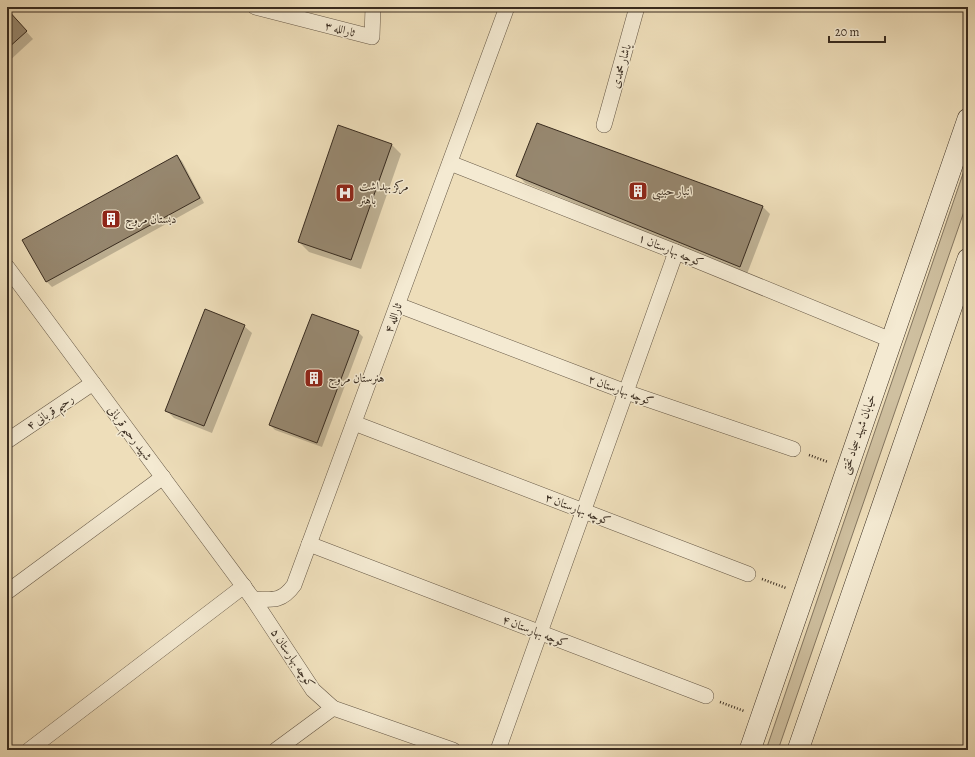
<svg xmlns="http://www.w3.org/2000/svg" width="975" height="757" font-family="Alegreya,Amiri,serif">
  <rect width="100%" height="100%" fill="#eedeba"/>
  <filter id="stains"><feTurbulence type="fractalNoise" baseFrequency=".005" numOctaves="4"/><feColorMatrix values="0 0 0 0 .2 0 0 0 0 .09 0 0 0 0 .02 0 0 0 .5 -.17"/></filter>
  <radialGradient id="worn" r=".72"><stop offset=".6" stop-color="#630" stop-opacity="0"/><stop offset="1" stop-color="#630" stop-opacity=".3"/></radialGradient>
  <!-- green -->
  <polygon fill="#cfc0a0" stroke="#847660" points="968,159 968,200 778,750 766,750"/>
  <!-- shadow -->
  <g fill="#0003">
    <polygon points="7,10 33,39 7,63"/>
    <polygon points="538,125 763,207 770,214 747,274 525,183 518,175"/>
    <polygon points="391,144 401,154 361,269 309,252 299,242"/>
    <polygon points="177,156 182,161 204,203 52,287 47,282 24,240"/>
    <polygon points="244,326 252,333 212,433 174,418 166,410"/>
    <polygon points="358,332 363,337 322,447 275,430 270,425"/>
  </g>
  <!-- building -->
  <g fill="#978870" stroke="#382b1f">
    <polygon points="7,9 27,31 7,49"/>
    <polygon points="537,123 763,206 740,267 516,176"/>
    <polygon points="338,125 392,144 351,260 298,242"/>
    <polygon points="177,155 200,198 46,282 22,240"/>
    <polygon points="205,309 245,325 204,426 165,411"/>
    <polygon points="312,314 359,331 317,443 269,425"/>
  </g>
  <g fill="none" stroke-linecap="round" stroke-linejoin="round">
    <!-- street casing -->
    <g stroke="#665846" stroke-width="16">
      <g id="street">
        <polyline points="255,7 372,37 373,7"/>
        <polyline points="604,125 637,7"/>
        <polyline points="450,163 676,252 891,340"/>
        <polyline points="7,267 253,599 313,690 333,708 453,750"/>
        <polyline points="398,305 626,392 793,449"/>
        <polyline points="354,423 748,574"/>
        <polyline points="7,441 93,383"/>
        <polyline points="309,544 706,696"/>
        <polyline points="7,592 163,477"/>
        <path d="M 253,599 C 272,600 282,602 294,585 L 507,7"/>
        <polyline points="29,750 244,586"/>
        <polyline points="276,750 333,708"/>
        <polyline points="498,750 676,252"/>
      </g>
    </g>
    <!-- secondary casing -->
    <g stroke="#382b1f" stroke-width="22">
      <g id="secondary">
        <polyline points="750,750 968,119"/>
        <polyline points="798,750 968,259"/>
      </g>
    </g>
    <!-- path -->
    <g stroke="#382b1f" stroke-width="2.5" stroke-dasharray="1 2" stroke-linecap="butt">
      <polyline points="809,455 828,462"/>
      <polyline points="762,579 786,588"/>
      <polyline points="720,702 744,711"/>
    </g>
    <!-- street -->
    <use href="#street" stroke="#f4ead2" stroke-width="15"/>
    <!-- secondary -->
    <use href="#secondary" stroke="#f4ead2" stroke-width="21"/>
  </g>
  <!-- icons -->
  <defs>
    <g id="building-square" transform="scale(1)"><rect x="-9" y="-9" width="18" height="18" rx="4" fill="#8f2418" stroke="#f4ead2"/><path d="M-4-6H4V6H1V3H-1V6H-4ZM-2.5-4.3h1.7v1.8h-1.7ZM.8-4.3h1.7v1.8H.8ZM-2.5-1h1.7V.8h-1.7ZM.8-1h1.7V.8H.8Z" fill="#fff"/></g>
    <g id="hospital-square" transform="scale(1)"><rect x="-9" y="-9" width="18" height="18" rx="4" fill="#8f2418" stroke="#f4ead2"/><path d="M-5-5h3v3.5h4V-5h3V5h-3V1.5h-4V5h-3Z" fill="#fff"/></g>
  </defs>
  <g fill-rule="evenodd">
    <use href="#building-square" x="638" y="191"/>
    <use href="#hospital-square" x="345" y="193"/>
    <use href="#building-square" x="111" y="219"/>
    <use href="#building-square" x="314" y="378"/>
  </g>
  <g text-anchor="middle" stroke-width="3" stroke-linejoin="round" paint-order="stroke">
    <!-- street labels -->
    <g font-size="12" fill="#382b1f" stroke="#f4ead2">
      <text transform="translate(340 29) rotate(15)" y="4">ثارالله ۳</text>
      <text transform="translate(621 66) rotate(-74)" y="4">یاشار محمدی</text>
      <text transform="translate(671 250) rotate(22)" y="4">کوچه بهارستان ۱</text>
      <text transform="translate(393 318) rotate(-70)" y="4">ثارالله ۴</text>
      <text transform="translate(621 390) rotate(20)" y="4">کوچه بهارستان ۲</text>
      <text transform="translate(50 412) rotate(-34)" y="4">رحیم قربانی ۴</text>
      <text transform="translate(130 433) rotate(53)" y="4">شهید رحیم قربانی</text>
      <text transform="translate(858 434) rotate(-71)" y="4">خیابان شهید سجاد تختی</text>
      <text transform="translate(578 509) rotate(21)" y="4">کوچه بهارستان ۳</text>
      <text transform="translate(535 631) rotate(21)" y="4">کوچه بهارستان ۴</text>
      <text transform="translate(293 658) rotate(56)" y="4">کوچه بهارستان ۵</text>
    </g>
    <!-- poi labels -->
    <g font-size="12" fill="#382b1f" stroke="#f4ead2" text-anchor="start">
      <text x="359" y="190">مرکز بهداشت<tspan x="359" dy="14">باهنر</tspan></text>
      <text x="652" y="195">انبار حبیبی</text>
      <text x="125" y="223">دبستان مروج</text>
      <text x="328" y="382">هنرستان مروج</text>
    </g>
  </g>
  <!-- margin -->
  <rect width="975" height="757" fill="none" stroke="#eedeba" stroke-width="24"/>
  <rect x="8" y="8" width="959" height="741" fill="none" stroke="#382b1f" stroke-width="2"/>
  <rect x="12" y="12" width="951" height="733" fill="none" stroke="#382b1f"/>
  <!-- scale -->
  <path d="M829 36v6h56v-6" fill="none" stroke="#382b1f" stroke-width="2"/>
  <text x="835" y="36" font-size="12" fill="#382b1f" stroke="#f4ead2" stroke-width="3" paint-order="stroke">20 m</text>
  <rect width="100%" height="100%" filter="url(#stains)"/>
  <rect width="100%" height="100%" fill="url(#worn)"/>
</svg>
